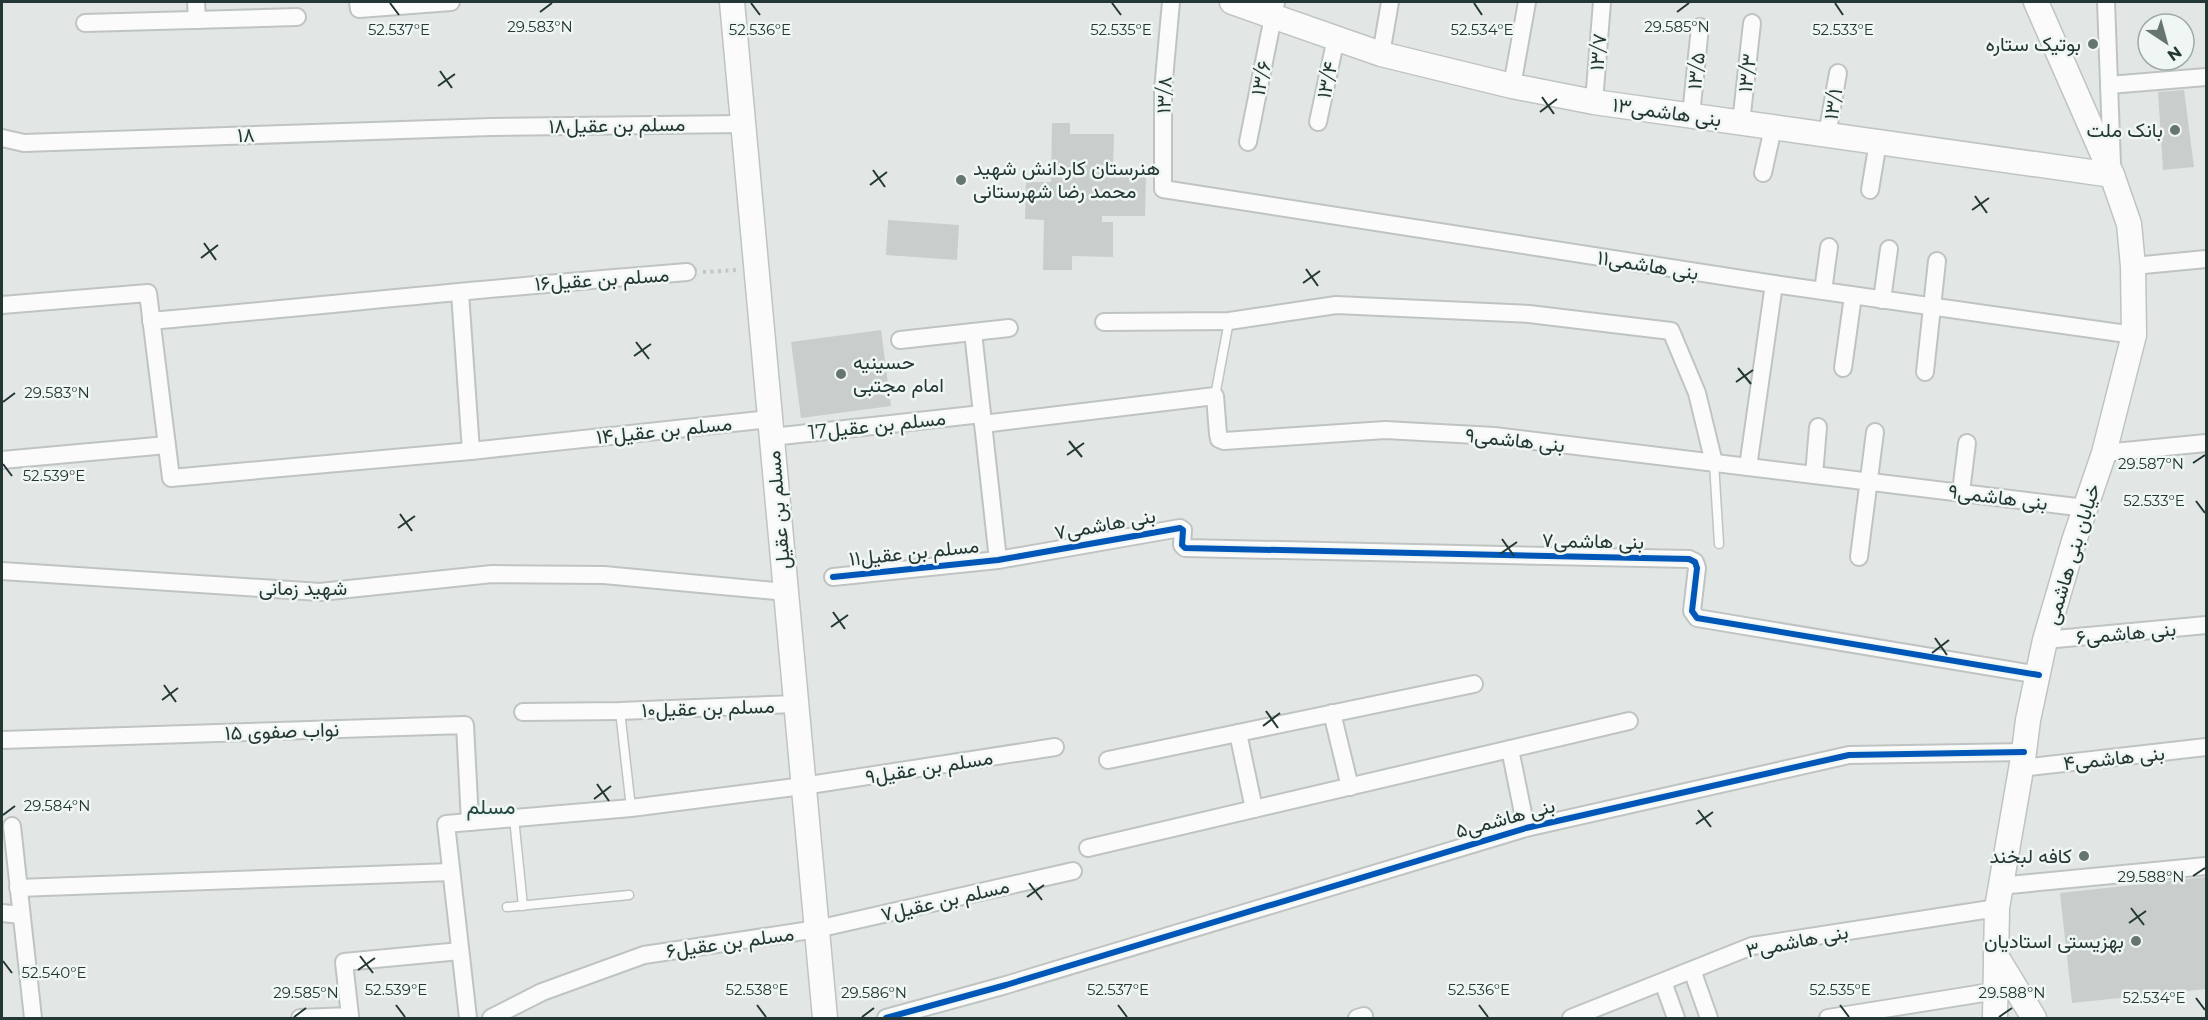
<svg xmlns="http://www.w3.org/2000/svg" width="2208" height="1020" font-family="Montserrat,Vazirmatn,sans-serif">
  <rect width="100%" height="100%" fill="#e2e7e5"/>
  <!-- building -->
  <g fill="#c9cecc">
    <polygon points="2184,90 2194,167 2163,170 2158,92"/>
    <polygon points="1052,123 1070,123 1070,134 1114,134 1113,166 1101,165 1101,177 1146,177 1145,216 1102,216 1102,222 1113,222 1113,257 1072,256 1072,270 1043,270 1044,220 1025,219 1026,182 1051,182"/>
    <polygon points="888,220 959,225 957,260 886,255"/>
    <polygon points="881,330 891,406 801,418 791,342"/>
    <polygon points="2206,877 2206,989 2072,1003 2060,893"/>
  </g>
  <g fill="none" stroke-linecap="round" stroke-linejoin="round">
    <!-- lane casing -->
    <g stroke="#bfc4c2" stroke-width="11">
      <g id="lane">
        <polyline points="1215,396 1229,321"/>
        <polyline points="1714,463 1719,544"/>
        <polyline points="620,711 631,808"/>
        <polyline points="514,818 523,906"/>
        <polyline points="507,907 629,895"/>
      </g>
    </g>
    <!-- street casing -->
    <g stroke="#bfc4c2" stroke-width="20">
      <g id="street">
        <polyline points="196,2 197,20"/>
        <polyline points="358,2 359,9 451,2"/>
        <polyline points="1171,2 1163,90 1163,189 1774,284 2134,335"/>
        <polyline points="2106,2 2112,165"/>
        <polyline points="85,23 297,17"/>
        <polyline points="1381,54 1390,2"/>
        <polyline points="2109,85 2206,77"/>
        <polyline points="1512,86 1527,2"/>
        <polyline points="1594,102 1602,2"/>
        <polyline points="1691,115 1700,27"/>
        <polyline points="1318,122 1336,38"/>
        <polyline points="1741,123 1752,23"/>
        <polyline points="1827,135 1838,73"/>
        <polyline points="2,138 24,143 491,127 743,124"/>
        <polyline points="1248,142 1276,2"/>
        <polyline points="1763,173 1773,128"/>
        <polyline points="1870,190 1878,142"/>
        <polyline points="2133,266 2206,259"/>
        <polyline points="1823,291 1829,247"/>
        <polyline points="460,293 471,451"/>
        <polyline points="1882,300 1889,249"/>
        <polyline points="2,305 148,293 171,478 471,451 770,419"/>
        <path d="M 151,321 C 330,305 508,286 687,272"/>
        <polyline points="1104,322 1229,321 1336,305 1529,314 1671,331 1697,393 1714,463"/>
        <polyline points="973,332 998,560"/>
        <polyline points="900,340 1009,328"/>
        <polyline points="1843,368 1853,296"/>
        <polyline points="1925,372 1937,261"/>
        <polyline points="983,424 1215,396 1218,434 1219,439 1224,441 1385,430 1494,436 2085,508"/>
        <polyline points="772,437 982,414"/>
        <polyline points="2104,453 2206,443"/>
        <polyline points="2,460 167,445"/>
        <polyline points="1748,467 1774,284"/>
        <polyline points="1814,475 1818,427"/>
        <polyline points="1961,492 1967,443"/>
        <polyline points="1859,557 1875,432"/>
        <polyline points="2,571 320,592 492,574 604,575 786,592"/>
        <polyline points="833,577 998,560 1180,528 1183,530 1182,545 1185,548 1689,559 1695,562 1697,568 1692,611 1697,618 2039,675"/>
        <polyline points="2045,640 2206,625"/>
        <polyline points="523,712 620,711 796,704"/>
        <polyline points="1332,713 1350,787"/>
        <polyline points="2,740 465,725 470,822"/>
        <polyline points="1510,749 1629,721"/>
        <polyline points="1108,760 1238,733"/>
        <polyline points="2021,768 2206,747"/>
        <polyline points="1254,809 1238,733 1474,684"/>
        <polyline points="12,826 33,1018"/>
        <polyline points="1088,848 1510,749 1526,828"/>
        <polyline points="1999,886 2206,866"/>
        <polyline points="18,888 451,872"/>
        <polyline points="2,913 21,915"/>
        <polyline points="1692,970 1709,1018"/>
        <polyline points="1663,982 1676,1018"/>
        <polyline points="300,1018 350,1016 344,962 460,951"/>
        <polyline points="468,1018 446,824 631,808 803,786 1055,747"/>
        <polyline points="491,1018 542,992 644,955 817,929 1073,871"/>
        <polyline points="886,1018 1006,985 1526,828 1849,755 2024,752"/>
        <polyline points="1357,1018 1364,1016"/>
        <polyline points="1571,1018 1752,946 1997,908"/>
        <polyline points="1828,1018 1996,991"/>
      </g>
    </g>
    <!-- secondary casing -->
    <g stroke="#bfc4c2" stroke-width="27">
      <g id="secondary">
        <polyline points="732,2 825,1018"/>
        <polyline points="1232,2 1381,54 1512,86 1594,102 2112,175"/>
        <polyline points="1996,956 2034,1018"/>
        <polyline points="1995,1018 1997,908 2024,752 2028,720 2045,640 2074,541 2104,453 2134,335 2133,266 2129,224 2112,175 2036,2"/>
      </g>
    </g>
    <!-- path -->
    <polyline stroke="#c0c7c4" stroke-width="4" stroke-dasharray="3 4.5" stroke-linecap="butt" points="703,272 738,270"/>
    <!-- lane -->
    <use href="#lane" stroke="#fbfbfb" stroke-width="8"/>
    <!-- street -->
    <use href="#street" stroke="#fbfbfb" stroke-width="16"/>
    <!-- secondary -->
    <use href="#secondary" stroke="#fbfbfb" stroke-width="24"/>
    <!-- cycleway casing -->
    <g stroke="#f0f6f4" stroke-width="10">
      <g id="cycleway">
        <polyline points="833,577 998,560 1180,528 1183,530 1182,545 1185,548 1689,559 1695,562 1697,568 1692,611 1697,618 2039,675"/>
        <polyline points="886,1018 1006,985 1526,828 1849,755 2024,752"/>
      </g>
    </g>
    <!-- cycleway -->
    <use href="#cycleway" stroke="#0057b8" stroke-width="6"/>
  </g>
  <!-- ticks -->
  <path fill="none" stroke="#233734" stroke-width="2" d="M 390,3 L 399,15M 751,3 L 760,15M 1112,3 L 1121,15M 1474,3 L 1482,15M 1835,3 L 1843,15M 540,12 L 552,3M 1677,12 L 1689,3M 440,71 L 452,88M 438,86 L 455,74M 1542,97 L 1554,114M 1540,112 L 1557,99M 873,170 L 885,187M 870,185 L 887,172M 1975,196 L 1987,213M 1972,210 L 1989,198M 204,243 L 216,260M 201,258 L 218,245M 1306,269 L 1318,286M 1303,283 L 1320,271M 636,342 L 649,359M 634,356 L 651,344M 1738,368 L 1751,384M 1736,382 L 1753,370M 3,402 L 15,393M 1069,441 L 1082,457M 1067,455 L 1084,443M 2193,463 L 2205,455M 3,464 L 12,476M 2196,501 L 2205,513M 400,514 L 412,531M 398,528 L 415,516M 1502,539 L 1514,556M 1500,554 L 1517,542M 833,612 L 845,629M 831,627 L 848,615M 1935,638 L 1947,655M 1932,653 L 1949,640M 164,685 L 176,702M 162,700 L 178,688M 1266,711 L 1278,728M 1263,726 L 1280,713M 597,784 L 609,801M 594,799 L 611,786M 1698,810 L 1711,827M 3,815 L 15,806M 1696,824 L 1713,812M 2193,876 L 2205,868M 1029,883 L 1042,900M 1027,897 L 1044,885M 2131,908 L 2144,925M 2129,923 L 2146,911M 360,956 L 373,973M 3,961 L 12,973M 358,970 L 375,958M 2196,998 L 2205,1010M 396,1005 L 405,1017M 757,1005 L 766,1017M 1118,1005 L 1127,1017M 1479,1005 L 1488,1017M 1840,1005 L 1849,1017M 294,1017 L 306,1008M 862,1017 L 874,1008M 1999,1017 L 2012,1008"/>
  <!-- markers -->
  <g fill="#667572" stroke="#f0f6f4" stroke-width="2">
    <circle cx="2093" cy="44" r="6"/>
    <circle cx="2175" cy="130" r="6"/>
    <circle cx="961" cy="180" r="6"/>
    <circle cx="841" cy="374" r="6"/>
    <circle cx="2084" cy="856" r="6"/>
    <circle cx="2136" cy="941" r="6"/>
  </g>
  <g text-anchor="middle" stroke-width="5" stroke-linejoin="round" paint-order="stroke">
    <!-- poi labels -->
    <g font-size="20" fill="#233734" stroke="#f0f6f4" text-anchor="end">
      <text x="2081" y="51">بوتیک ستاره</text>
      <text x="2163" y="137">بانک ملت</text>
      <text x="973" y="175" text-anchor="start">هنرستان کاردانش شهید<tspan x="973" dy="23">محمد رضا شهرستانی</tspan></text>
      <text x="853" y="369" text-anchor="start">حسینیه<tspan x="853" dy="23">امام مجتبی</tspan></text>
      <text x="2072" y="863">کافه لبخند</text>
      <text x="2124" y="948">بهزیستی استادیان</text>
    </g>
    <!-- street labels -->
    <g font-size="20" fill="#233734" stroke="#f0f6f4">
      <text transform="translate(1598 52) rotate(-85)" y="7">۱۳/۷</text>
      <text transform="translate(1696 71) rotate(-84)" y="7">۱۳/۵</text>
      <text transform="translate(1747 73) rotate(-83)" y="7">۱۳/۳</text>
      <text transform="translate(1261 78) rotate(-78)" y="7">۱۳/۶</text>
      <text transform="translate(1327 80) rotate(-78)" y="7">۱۳/۴</text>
      <text transform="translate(1164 95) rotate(-88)" y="7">۱۳/۸</text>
      <text transform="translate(1833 104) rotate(-80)" y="7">۱۳/۱</text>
      <text transform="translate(1667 112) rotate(8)" y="7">بنی هاشمی۱۳</text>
      <text transform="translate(617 125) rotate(-1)" y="7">مسلم بن عقیل۱۸</text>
      <text transform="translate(246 135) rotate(-2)" y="7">۱۸</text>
      <text transform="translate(1648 265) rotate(9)" y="7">بنی هاشمی۱۱</text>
      <text transform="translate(602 279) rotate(-4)" y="7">مسلم بن عقیل۱۶</text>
      <text transform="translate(877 425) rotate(-6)" y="7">مسلم بن عقیل17</text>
      <text transform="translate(664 430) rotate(-6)" y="7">مسلم بن عقیل۱۴</text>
      <text transform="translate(1515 440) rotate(6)" y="7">بنی هاشمی۹</text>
      <text transform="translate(1998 497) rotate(7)" y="7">بنی هاشمی۹</text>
      <text transform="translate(778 510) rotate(-95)" y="7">مسلم بن عقیل</text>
      <text transform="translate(1105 524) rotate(-10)" y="7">بنی هاشمی۷</text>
      <text transform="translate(1593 541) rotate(1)" y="7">بنی هاشمی۷</text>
      <text transform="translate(914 552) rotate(-6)" y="7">مسلم بن عقیل۱۱</text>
      <text transform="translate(2072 554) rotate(-73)" y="7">خیابان بنی هاشمی</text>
      <text x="303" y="595">شهید زمانی</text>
      <text transform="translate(2126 633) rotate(-5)" y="7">۶بنی هاشمی</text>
      <text transform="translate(708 708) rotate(-2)" y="7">مسلم بن عقیل۱۰</text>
      <text transform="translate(282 731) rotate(-2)" y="7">نواب صفوی ۱۵</text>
      <text transform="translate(2114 758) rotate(-6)" y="7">۴بنی هاشمی</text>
      <text transform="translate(929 767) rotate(-9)" y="7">مسلم بن عقیل۹</text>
      <text transform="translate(1505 818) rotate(-15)" y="7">بنی هاشمی۵</text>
      <text transform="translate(945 900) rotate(-13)" y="7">مسلم بن عقیل۷</text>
      <text transform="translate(1797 941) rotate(-11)" y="7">بنی هاشمی۳</text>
      <text transform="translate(730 942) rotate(-8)" y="7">مسلم بن عقیل۶</text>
    </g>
    <!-- neighbourhood labels -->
    <g font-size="21" fill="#224641" stroke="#f0f6f4">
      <text x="491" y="814">مسلم</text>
    </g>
  </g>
  <g font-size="15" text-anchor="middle" fill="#233734" stroke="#f0f6f4" stroke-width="5" stroke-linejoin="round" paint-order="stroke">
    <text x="540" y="32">29.583°N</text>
    <text x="1677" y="32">29.585°N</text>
    <text x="399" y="35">52.537°E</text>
    <text x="760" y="35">52.536°E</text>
    <text x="1121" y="35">52.535°E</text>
    <text x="1482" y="35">52.534°E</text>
    <text x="1843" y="35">52.533°E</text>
    <text x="57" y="398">29.583°N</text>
    <text x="2151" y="469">29.587°N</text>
    <text x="54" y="481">52.539°E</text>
    <text x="2154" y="506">52.533°E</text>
    <text x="57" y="811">29.584°N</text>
    <text x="2151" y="882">29.588°N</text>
    <text x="54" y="978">52.540°E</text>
    <text x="396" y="995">52.539°E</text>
    <text x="757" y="995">52.538°E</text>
    <text x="1118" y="995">52.537°E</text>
    <text x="1479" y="995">52.536°E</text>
    <text x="1840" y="995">52.535°E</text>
    <text x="306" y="998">29.585°N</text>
    <text x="874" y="998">29.586°N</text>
    <text x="2012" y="998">29.588°N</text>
    <text x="2154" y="1003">52.534°E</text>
  </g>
  <!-- border -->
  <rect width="2208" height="1020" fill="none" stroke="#233734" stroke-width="6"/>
  <!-- north arrow -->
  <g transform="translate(2166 42) rotate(144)"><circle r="28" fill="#f0f6f4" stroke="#9eaaa7" stroke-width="1.5"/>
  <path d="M0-4.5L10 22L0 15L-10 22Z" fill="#667572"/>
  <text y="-9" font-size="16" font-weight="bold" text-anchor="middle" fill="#233734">N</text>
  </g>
</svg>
